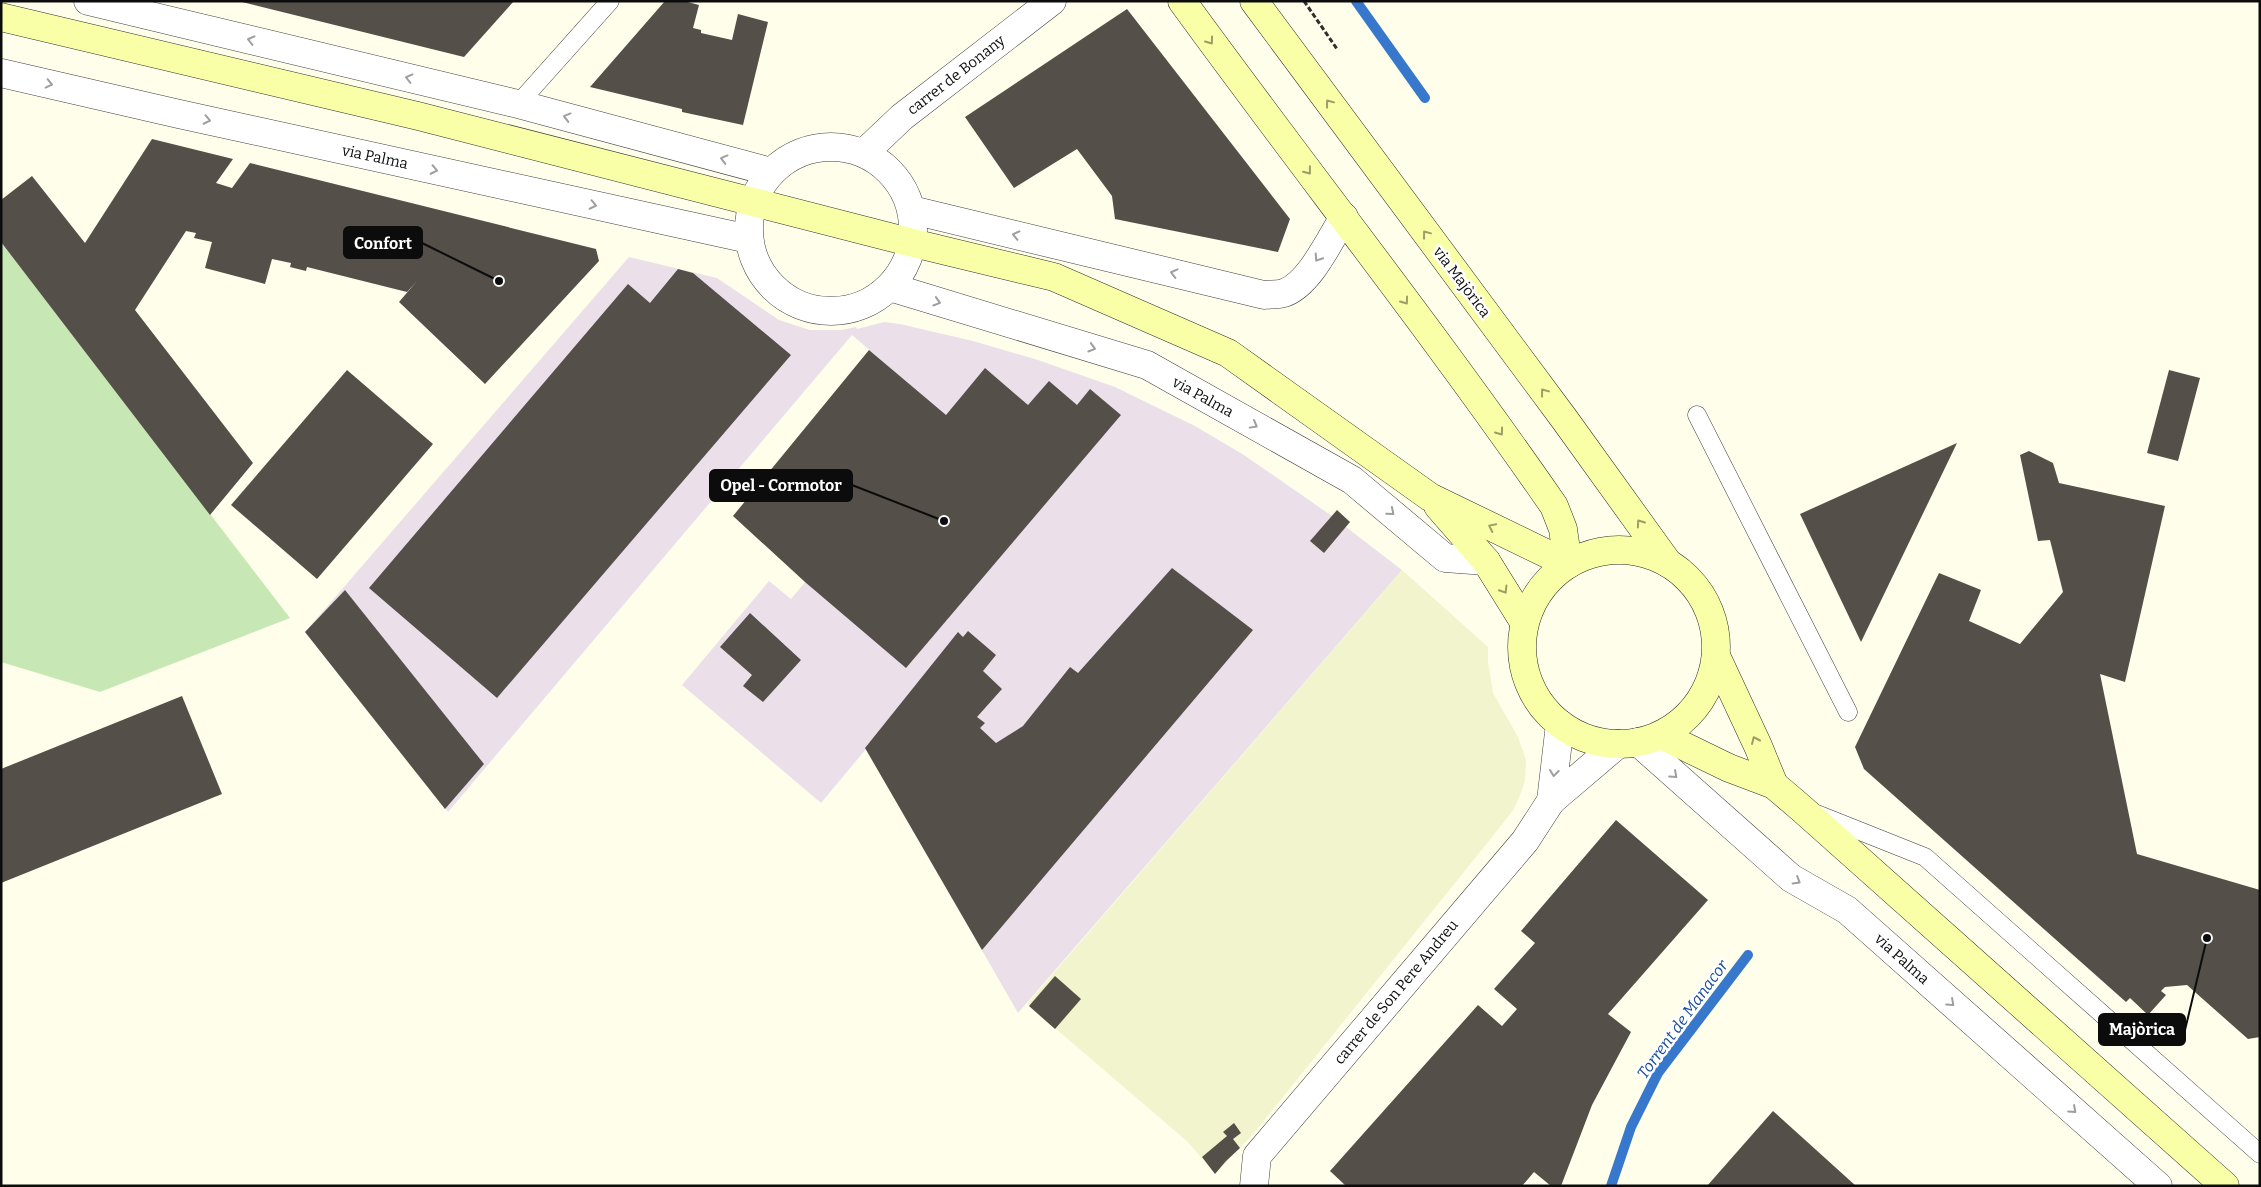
<svg xmlns="http://www.w3.org/2000/svg" width="2261" height="1187" font-family="Bitter,serif">
  <rect width="100%" height="100%" fill="#fffeeb"/>
  <!-- industrial -->
  <polygon fill="#ebe0ea" points="629,257 717,278 779,320 810,330 841,330 856,327 857,329 884,322 900,324 973,341 1038,360 1115,387 1195,426 1244,455 1332,516 1311,541 1323,552 1346,527 1402,570 1018,1013 866,749 821,803 682,685 769,581 791,599 945,415 852,335 448,812 305,632"/>
  <!-- farmland -->
  <polygon fill="#f1f4cc" points="1402,570 1488,647 1488,662 1493,693 1518,737 1526,760 1525,780 1522,790 1514,809 1492,837 1254,1133 1215,1174 1188,1142 1027,1004"/>
  <!-- green -->
  <polygon fill="#c7e8b5" points="1,242 290,618 100,692 1,662"/>
  <g fill="none" stroke-linecap="round" stroke-linejoin="round">
    <!-- stream -->
    <g stroke="#3778cc" stroke-width="10">
      <polyline points="1356,1 1425,98"/>
      <polyline points="1611,1186 1631,1127 1658,1073 1748,955"/>
    </g>
  </g>
  <!-- building -->
  <g fill="#544f48">
    <polygon points="238,1 514,1 464,57"/>
    <polygon points="665,1 684,1 699,5 693,28 701,30 701,33 732,40 738,14 768,22 743,125 682,112 682,109 590,87"/>
    <polygon points="1127,9 1290,219 1278,252 1115,219 1112,196 1077,149 1014,188 965,117"/>
    <polygon points="152,139 233,159 216,183 232,188 250,163 596,249 599,261 485,384 399,302 417,281 407,292 307,267 306,271 290,267 291,263 272,259 265,284 205,268 212,242 194,238 196,233 186,231 135,310 253,463 210,515 1,242 1,200 32,176 85,243"/>
    <polygon points="678,269 693,273 791,355 497,698 369,588 628,284 650,303"/>
    <polygon points="869,350 946,415 985,368 1028,405 1049,381 1077,405 1090,389 1121,415 906,668 805,582 733,516"/>
    <polygon points="347,370 433,444 317,579 231,505"/>
    <polygon points="2169,370 2200,378 2178,461 2147,453"/>
    <polygon points="1957,443 1861,642 1800,514"/>
    <polygon points="2029,451 2053,463 2059,483 2165,506 2125,682 2100,674 2137,854 2260,890 2260,1037 2248,1039 2187,985 2165,987 2161,991 2166,995 2148,1015 2130,998 2126,1002 1864,769 1855,747 1939,573 1981,590 1969,621 2020,644 2063,592 2050,540 2038,541 2020,455"/>
    <polygon points="1337,510 1350,522 1324,553 1310,541"/>
    <polygon points="1172,568 1253,630 982,950 865,748 958,632 963,637 968,631 996,655 983,671 1002,689 977,717 985,723 980,728 996,743 1023,726 1070,667 1078,673"/>
    <polygon points="345,590 484,764 445,809 305,632"/>
    <polygon points="750,613 801,660 763,702 743,686 752,675 720,647"/>
    <polygon points="182,696 222,794 1,883 1,769"/>
    <polygon points="1616,820 1708,900 1608,1014 1631,1032 1592,1105 1561,1186 1551,1186 1534,1172 1522,1186 1346,1186 1330,1171 1478,1005 1502,1026 1517,1009 1494,989 1535,943 1521,931"/>
    <polygon points="1055,976 1081,999 1055,1029 1029,1006"/>
    <polygon points="1773,1111 1856,1186 1707,1186"/>
    <polygon points="1234,1123 1241,1133 1233,1139 1240,1148 1226,1161 1215,1174 1202,1157 1227,1136 1223,1132"/>
  </g>
  <g fill="none" stroke-linecap="round" stroke-linejoin="round">
    <!-- lane casing -->
    <g stroke="#3f3f3f" stroke-width="19">
      <g id="lane">
        <polyline points="518,104 610,1"/>
        <polyline points="1697,415 1848,712"/>
        <polyline points="1817,814 1925,857 2260,1154"/>
      </g>
    </g>
    <!-- street casing -->
    <g stroke="#3f3f3f" stroke-width="29">
      <g id="street">
        <polyline points="88,1 518,104 771,172"/>
        <polyline points="1,73 179,114 749,239"/>
        <circle cx="831" cy="229" r="82"/>
        <polyline points="864,153 902,117 1052,1"/>
        <path d="M 912,210 L 1264,295 C 1270,294 1278,295 1284,293 C 1310,284 1330,239 1344,217"/>
        <polyline points="890,287 1147,365 1352,480 1445,558 1486,561"/>
        <polyline points="1560,724 1551,801 1618,744"/>
        <polyline points="1638,742 1791,878 1847,910 2158,1186"/>
        <polyline points="1254,1186 1257,1156 1525,841 1551,801"/>
      </g>
    </g>
    <!-- secondary casing -->
    <g stroke="#2e2e2e" stroke-width="29">
      <g id="secondary">
        <path d="M 1182,1 C 1305,170 1435,334 1554,506 L 1563,529 L 1568,564"/>
        <polyline points="1254,1 1565,420 1668,563"/>
        <polyline points="1,17 418,116 913,243 1054,277 1228,353 1430,497 1568,564"/>
        <polyline points="1438,506 1486,561 1524,622"/>
        <circle cx="1619" cy="647" r="97"/>
        <polyline points="1716,656 1758,746 1774,785"/>
        <polyline points="1661,735 1729,768 1774,785 1801,808 2225,1186"/>
      </g>
    </g>
    <!-- path -->
    <polyline stroke="#2e2e2e" stroke-width="3" stroke-dasharray="5 2.5" stroke-linecap="butt" points="1304,1 1337,49"/>
    <!-- lane -->
    <use href="#lane" stroke="#fff" stroke-width="18"/>
    <!-- street -->
    <use href="#street" stroke="#fff" stroke-width="28"/>
    <!-- secondary -->
    <use href="#secondary" stroke="#f9ffa6" stroke-width="28"/>
  </g>
  <!-- one-way arrows -->
  <defs><path id="oneway-chevron" d="M-2-3.5L2.5 0L-2 3.5" fill="none" stroke-width="1.6" stroke-linecap="round" stroke-linejoin="round" transform="scale(1.25)"/></defs>
  <g stroke="#9e9e9e">
    <use href="#oneway-chevron" transform="translate(251 40) rotate(-166)"/>
    <use href="#oneway-chevron" transform="translate(409 78) rotate(-166)"/>
    <use href="#oneway-chevron" transform="translate(49 84) rotate(13)"/>
    <use href="#oneway-chevron" transform="translate(567 117) rotate(-165)"/>
    <use href="#oneway-chevron" transform="translate(207 120) rotate(12)"/>
    <use href="#oneway-chevron" transform="translate(724 159) rotate(-165)"/>
    <use href="#oneway-chevron" transform="translate(434 170) rotate(12)"/>
    <use href="#oneway-chevron" transform="translate(593 205) rotate(12)"/>
    <use href="#oneway-chevron" transform="translate(1016 235) rotate(-167)"/>
    <use href="#oneway-chevron" transform="translate(1318 258) rotate(123)"/>
    <use href="#oneway-chevron" transform="translate(1174 273) rotate(-166)"/>
    <use href="#oneway-chevron" transform="translate(937 302) rotate(17)"/>
    <use href="#oneway-chevron" transform="translate(1092 348) rotate(17)"/>
    <use href="#oneway-chevron" transform="translate(1254 425) rotate(29)"/>
    <use href="#oneway-chevron" transform="translate(1391 512) rotate(40)"/>
    <use href="#oneway-chevron" transform="translate(1554 773) rotate(97)"/>
    <use href="#oneway-chevron" transform="translate(1674 775) rotate(42)"/>
    <use href="#oneway-chevron" transform="translate(1797 881) rotate(31)"/>
    <use href="#oneway-chevron" transform="translate(1951 1003) rotate(42)"/>
    <use href="#oneway-chevron" transform="translate(2073 1110) rotate(42)"/>
  </g>
  <g stroke="#9a9e68">
    <use href="#oneway-chevron" transform="translate(1210 41) rotate(54)"/>
    <use href="#oneway-chevron" transform="translate(1329 103) rotate(-127)"/>
    <use href="#oneway-chevron" transform="translate(1308 171) rotate(52)"/>
    <use href="#oneway-chevron" transform="translate(1426 234) rotate(-127)"/>
    <use href="#oneway-chevron" transform="translate(1405 301) rotate(54)"/>
    <use href="#oneway-chevron" transform="translate(1544 392) rotate(-127)"/>
    <use href="#oneway-chevron" transform="translate(1500 432) rotate(54)"/>
    <use href="#oneway-chevron" transform="translate(1640 523) rotate(-125)"/>
    <use href="#oneway-chevron" transform="translate(1492 527) rotate(-154)"/>
    <use href="#oneway-chevron" transform="translate(1504 590) rotate(58)"/>
    <use href="#oneway-chevron" transform="translate(1755 740) rotate(-114)"/>
  </g>
  <g text-anchor="middle" stroke-width="5" stroke-linejoin="round" paint-order="stroke">
    <!-- street labels -->
    <g font-size="15" fill="#0c0c0c" stroke="#fff">
      <text transform="translate(956 75) rotate(-38)" y="5">carrer de Bonany</text>
      <text transform="translate(375 157) rotate(12)" y="5">via Palma</text>
      <text transform="translate(1462 282) rotate(53)" y="5">via Majòrica</text>
      <text transform="translate(1203 397) rotate(29)" y="5">via Palma</text>
      <text transform="translate(1902 959) rotate(42)" y="5">via Palma</text>
      <text transform="translate(1396 992) rotate(-50)" y="5">carrer de Son Pere Andreu</text>
    </g>
    <!-- water labels -->
    <g font-size="16" font-style="italic" fill="#164b9c" stroke="#fff">
      <text transform="translate(1682 1019) rotate(-54)" y="6">Torrent de Manacor</text>
    </g>
  </g>
  <!-- callouts -->
  <path fill="none" stroke="#0c0c0c" stroke-width="2" d="M499 281L422 243M944 521L852 485M2207 938L2185 1030"/>
  <g fill="#0c0c0c" stroke="#fff" stroke-width="2">
    <circle cx="499" cy="281" r="5"/>
    <circle cx="944" cy="521" r="5"/>
    <circle cx="2207" cy="938" r="5"/>
  </g>
  <g fill="#0c0c0c" stroke="#0c0c0c" stroke-width="2">
    <rect x="344" y="227" width="78" height="31" rx="5"/>
    <rect x="710" y="470" width="142" height="31" rx="5"/>
    <rect x="2099" y="1014" width="86" height="31" rx="5"/>
  </g>
  <g font-size="16" text-anchor="middle" font-weight="bold" fill="#fff">
    <text x="383" y="249">Confort</text>
    <text x="781" y="491">Opel - Cormotor</text>
    <text x="2142" y="1035">Majòrica</text>
  </g>
  <!-- border -->
  <rect width="2261" height="1187" fill="none" stroke="#0c0c0c" stroke-width="5"/>
</svg>
